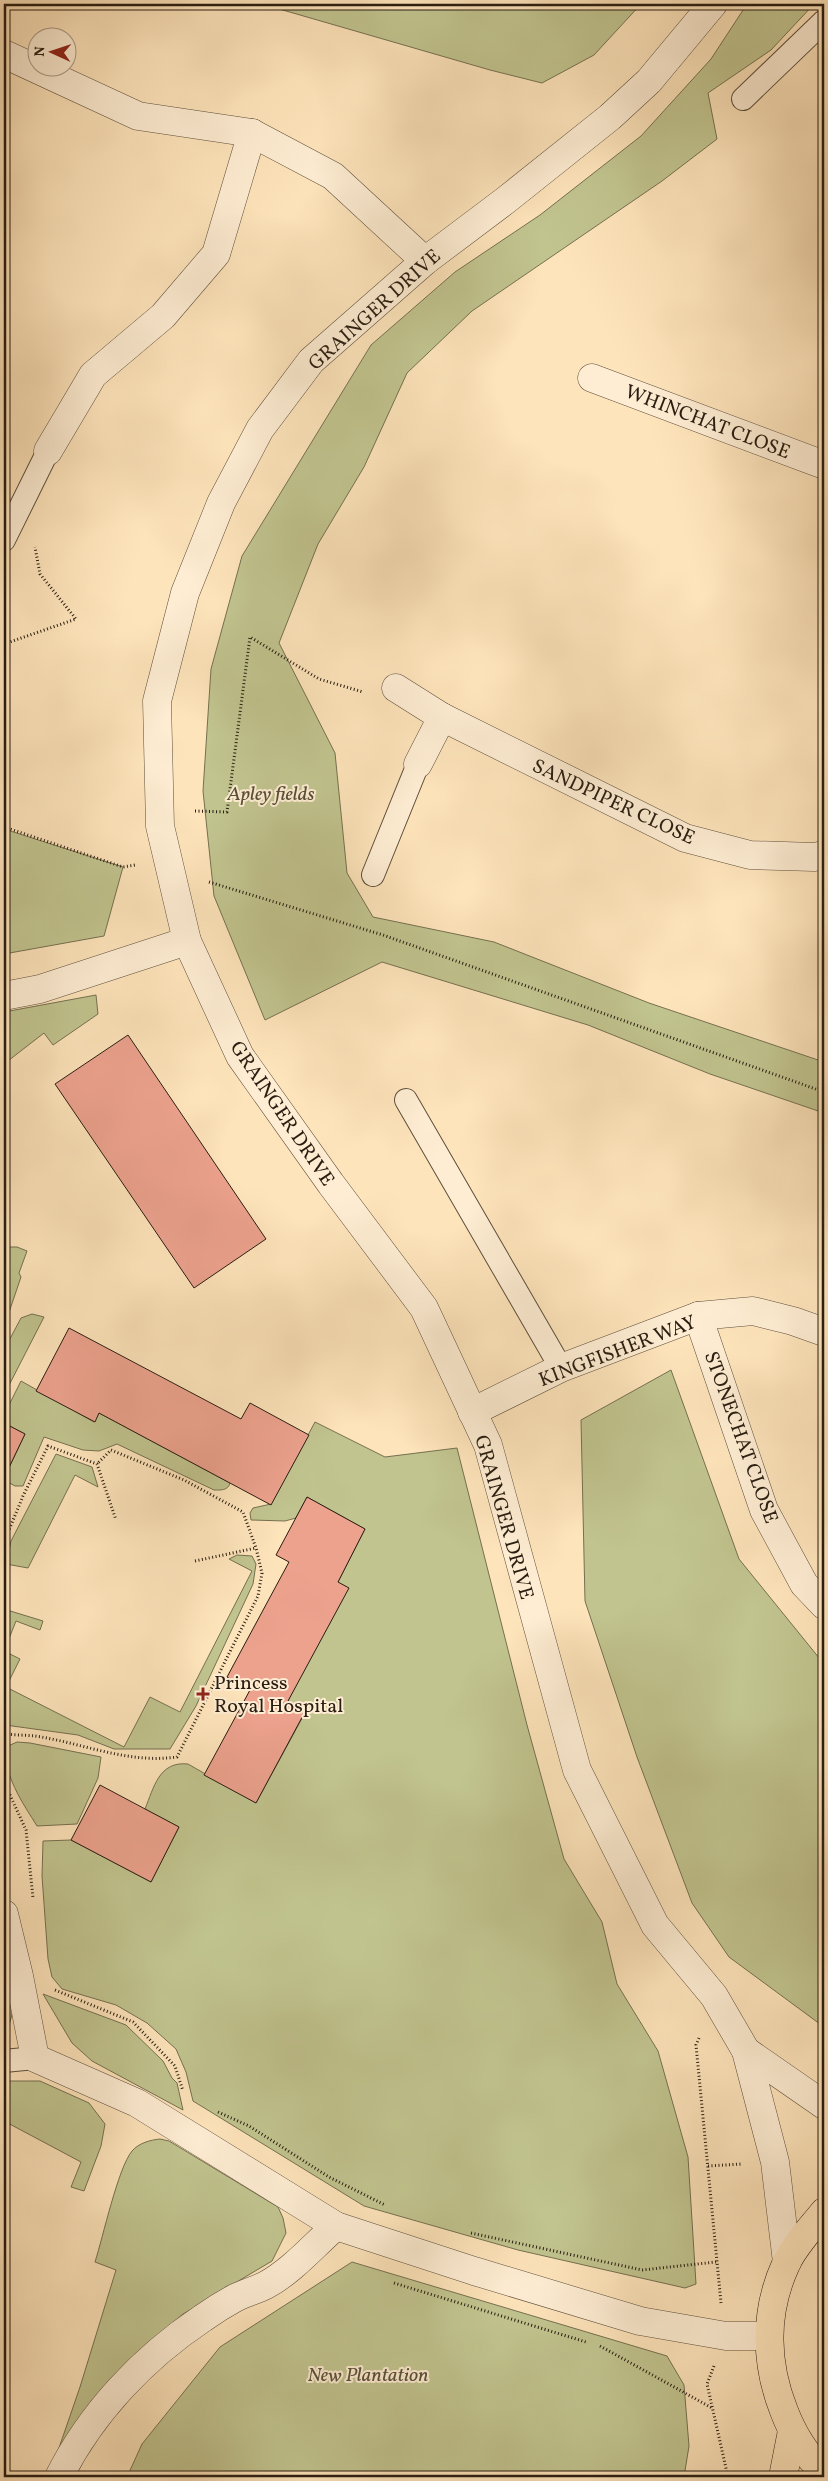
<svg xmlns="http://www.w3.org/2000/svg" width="828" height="2481" font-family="Vollkorn,serif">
  <rect width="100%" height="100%" fill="#fee4bb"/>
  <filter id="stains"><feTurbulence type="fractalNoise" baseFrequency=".004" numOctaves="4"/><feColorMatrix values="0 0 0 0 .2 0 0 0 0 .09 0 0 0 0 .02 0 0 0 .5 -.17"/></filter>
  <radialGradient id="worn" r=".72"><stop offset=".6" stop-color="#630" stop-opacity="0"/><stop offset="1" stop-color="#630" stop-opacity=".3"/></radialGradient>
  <!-- green -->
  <g fill="#c1c48f" stroke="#757050">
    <polygon points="262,4 641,4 594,55 542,83 490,70"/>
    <polygon points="747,4 814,4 771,50 708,93 717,139 662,181 472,311 407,373 364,467 318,544 279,643 335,753 347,873 373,917 494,942 649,1003 824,1062 824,1113 710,1074 588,1025 382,962 265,1020 214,896 203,791 211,669 242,556 371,345 455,272 540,215 641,136 711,59"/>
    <polygon points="4,829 123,867 104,936 4,954"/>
    <polygon points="96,995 98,1014 53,1045 44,1033 4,1064 4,1012"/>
    <polygon points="10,1247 17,1247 27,1251 19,1273 21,1277 4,1327 4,1250"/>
    <polygon points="32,1314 44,1317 4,1395 4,1350 21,1318"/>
    <polygon points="671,1370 739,1559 824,1664 824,2027 729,1957 692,1903 637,1757 585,1601 581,1420"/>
    <path d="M 21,1381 L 94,1422 L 99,1413 L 230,1483 C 228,1491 220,1490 214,1490 L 117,1444 L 99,1451 L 83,1450 L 44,1437 L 23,1486 L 15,1486 L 4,1480 L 4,1478 L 25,1434 L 4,1423 L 4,1415 Z"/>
    <path d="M 315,1422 L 385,1457 L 457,1448 L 527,1725 L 564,1859 L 602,1922 L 617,1984 L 658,2051 L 688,2157 L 696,2284 L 685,2288 L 518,2250 L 364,2206 L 193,2101 L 186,2072 L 176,2049 L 147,2023 L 116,2005 L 62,1989 L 52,1977 L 48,1959 L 42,1876 L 43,1841 L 71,1840 L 151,1882 L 179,1827 L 145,1809 C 154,1787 159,1761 188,1764 L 256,1803 L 306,1711 L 288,1701 L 338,1582 L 365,1529 L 307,1497 L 296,1518 L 285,1521 L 251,1520 L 250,1513 L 253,1508 L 271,1504 Z"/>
    <polygon points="56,1454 92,1467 98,1487 75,1475 28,1568 6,1564 11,1541"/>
    <polygon points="237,1555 252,1556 256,1564 253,1584 196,1706 170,1749 114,1749 78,1735 5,1725 4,1613 7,1610 43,1621 40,1630 16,1621 4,1651 20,1659 6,1687 124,1747 150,1697 180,1712 252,1571 229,1559"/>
    <path d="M 17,1742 L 30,1743 L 101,1757 L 98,1778 L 77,1824 L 37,1826 C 24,1805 0,1771 8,1746 Z"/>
    <polygon points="4,1982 14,2007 7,2033 4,2035"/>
    <polygon points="43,1994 126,2025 163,2061 172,2078 177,2083 183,2110 92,2061 72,2043"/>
    <polygon points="4,2081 40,2081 89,2103 105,2124 101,2146 84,2191 71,2187 81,2162 4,2121"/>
    <path d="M 160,2139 L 169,2141 L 278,2207 L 283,2218 L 286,2233 L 272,2261 L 183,2314 L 146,2345 L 49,2477 L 80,2387 L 116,2270 L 95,2262 C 103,2237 118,2168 132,2151 C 139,2143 150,2140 160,2139 Z"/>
    <polygon points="352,2262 667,2356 684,2385 689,2446 684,2477 127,2477 142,2444 220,2347"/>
  </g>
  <!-- building -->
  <g fill="#eda28e" stroke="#291d11">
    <polygon points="128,1035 266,1239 194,1288 55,1084"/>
    <polygon points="69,1328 241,1419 250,1403 309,1435 271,1505 99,1413 95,1422 36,1391"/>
    <polygon points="4,1423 25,1434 4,1478"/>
    <polygon points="307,1497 365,1529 338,1582 349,1588 288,1701 306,1710 256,1803 204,1775 250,1690 227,1677 289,1562 276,1555"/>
    <polygon points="100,1785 179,1827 151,1882 71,1840"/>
  </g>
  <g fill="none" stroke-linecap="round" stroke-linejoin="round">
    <!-- service casing -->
    <g stroke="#5e4f3c" stroke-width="24">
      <g id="service">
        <polyline points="743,99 824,21"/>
        <polyline points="4,540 48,451"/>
        <polyline points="373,875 418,764"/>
        <polyline points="406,1100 561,1368"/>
        <polyline points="4,2061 35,2058"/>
      </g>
    </g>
    <!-- minor casing -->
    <g stroke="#5e4f3c" stroke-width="29">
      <g id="minor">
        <polyline points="4,54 138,116 252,133 333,176 425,261"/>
        <polyline points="592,378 824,465"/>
        <polyline points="48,451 93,375 163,316 216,254 252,133"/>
        <polyline points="396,688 442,717 685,838 750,855 814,857 824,855"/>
        <polyline points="418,764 442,717"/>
        <polyline points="4,996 40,989 187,941"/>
        <polyline points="698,1316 764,1510 804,1584 824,1605"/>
        <polyline points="472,1412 561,1368 698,1316 753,1311 793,1321 824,1332"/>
        <polyline points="4,1914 19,1976 35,2058 137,2103 336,2226 474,2271 640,2321 726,2336 768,2336"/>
        <path d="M 59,2477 C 91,2413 143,2358 203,2318 C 213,2311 224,2304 235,2298 C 245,2293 256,2290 266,2285 C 292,2271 314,2245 336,2226"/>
      </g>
    </g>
    <!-- tertiary casing -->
    <g stroke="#5e4f3c" stroke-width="29">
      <g id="tertiary">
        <polyline points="713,4 649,81 610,117 506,200 425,261 311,361 260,429 221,503 185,593 157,701 160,826 187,941 240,1056 331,1184 424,1308 488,1445 577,1770 655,1925 714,1996 746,2051 775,2162 787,2262"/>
        <polyline points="746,2051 824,2105"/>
      </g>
    </g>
    <!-- primary casing -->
    <g stroke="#291d11" stroke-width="29">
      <g id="primary">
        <path d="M 824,2212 C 812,2227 794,2246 786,2264 C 764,2312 765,2363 784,2411 C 792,2432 806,2457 824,2471"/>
        <polyline points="783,2477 792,2431"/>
      </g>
    </g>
    <!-- path -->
    <g stroke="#291d11" stroke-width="3" stroke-dasharray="1 2.5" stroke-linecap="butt">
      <polyline points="4,644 76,619 40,574 35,547"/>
      <polyline points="195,811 227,812 250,637 319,679 363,692"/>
      <polyline points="4,827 123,867 135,865"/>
      <polyline points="209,882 383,935 824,1092"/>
      <polyline points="4,1542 23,1496 48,1446 97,1464 116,1520"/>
      <polyline points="195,1561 256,1548"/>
      <path d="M 4,1734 C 14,1735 25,1735 35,1736 C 83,1743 127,1764 177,1757 L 258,1596 L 262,1573 L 256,1548 L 243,1512 L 184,1480 L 111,1450 L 97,1464"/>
      <polyline points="4,1782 26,1830 33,1898"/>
      <polyline points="55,1990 133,2022 175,2066 183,2091"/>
      <polyline points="699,2038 696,2045 721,2303"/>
      <polyline points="218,2112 249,2126 329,2177 385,2205"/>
      <polyline points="708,2166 742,2164"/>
      <polyline points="471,2233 642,2270 716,2262"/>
      <polyline points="394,2283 586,2342"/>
      <polyline points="600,2346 712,2408"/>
      <polyline points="714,2366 707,2384 728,2477"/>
    </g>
    <!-- service -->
    <use href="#service" stroke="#feedd3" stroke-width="22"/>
    <!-- minor -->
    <use href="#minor" stroke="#feedd3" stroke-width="28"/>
    <!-- tertiary -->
    <use href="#tertiary" stroke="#feedd3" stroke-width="28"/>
    <!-- primary -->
    <use href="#primary" stroke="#fee4bb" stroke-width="28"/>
  </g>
  <!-- markers -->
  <path fill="#8f2418" stroke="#feedd3" stroke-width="2" d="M200.5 1686.5h5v5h5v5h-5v5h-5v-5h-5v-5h5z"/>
  <g text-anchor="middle" stroke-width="4" stroke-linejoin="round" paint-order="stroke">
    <!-- street labels -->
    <g font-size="20" fill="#291d11" stroke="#feedd3">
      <text transform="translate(374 309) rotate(-42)" y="7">GRAINGER DRIVE</text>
      <text transform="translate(708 421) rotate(21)" y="7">WHINCHAT CLOSE</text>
      <text transform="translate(614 801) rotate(25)" y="7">SANDPIPER CLOSE</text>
      <text transform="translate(283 1113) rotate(56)" y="7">GRAINGER DRIVE</text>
      <text transform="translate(617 1350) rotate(-21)" y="7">KINGFISHER WAY</text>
      <text transform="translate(742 1437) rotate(70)" y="7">STONECHAT CLOSE</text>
      <text transform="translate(505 1517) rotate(74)" y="7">GRAINGER DRIVE</text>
    </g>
    <!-- park labels -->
    <g font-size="20" font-style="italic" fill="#574f37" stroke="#feedd3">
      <text x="271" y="800">Apley fields</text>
      <text x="368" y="2381">New Plantation</text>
    </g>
    <!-- poi labels -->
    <g font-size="20" fill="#291d11" stroke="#feedd3" text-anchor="start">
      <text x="214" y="1689">Princess<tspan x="214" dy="23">Royal Hospital</tspan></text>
    </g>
  </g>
  <!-- margin -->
  <rect width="828" height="2481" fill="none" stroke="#fee4bb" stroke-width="20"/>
  <rect x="5" y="5" width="818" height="2471" fill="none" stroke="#291d11" stroke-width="2.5"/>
  <rect x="10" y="10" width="808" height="2461" fill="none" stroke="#291d11"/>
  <!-- north arrow -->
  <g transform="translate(52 52) rotate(273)"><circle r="24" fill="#feedd3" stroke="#a99a85"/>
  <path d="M0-4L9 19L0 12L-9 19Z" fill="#8f2418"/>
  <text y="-8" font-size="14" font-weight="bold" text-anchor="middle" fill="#291d11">N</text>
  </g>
  <rect width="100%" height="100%" filter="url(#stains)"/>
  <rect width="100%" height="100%" fill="url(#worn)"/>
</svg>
